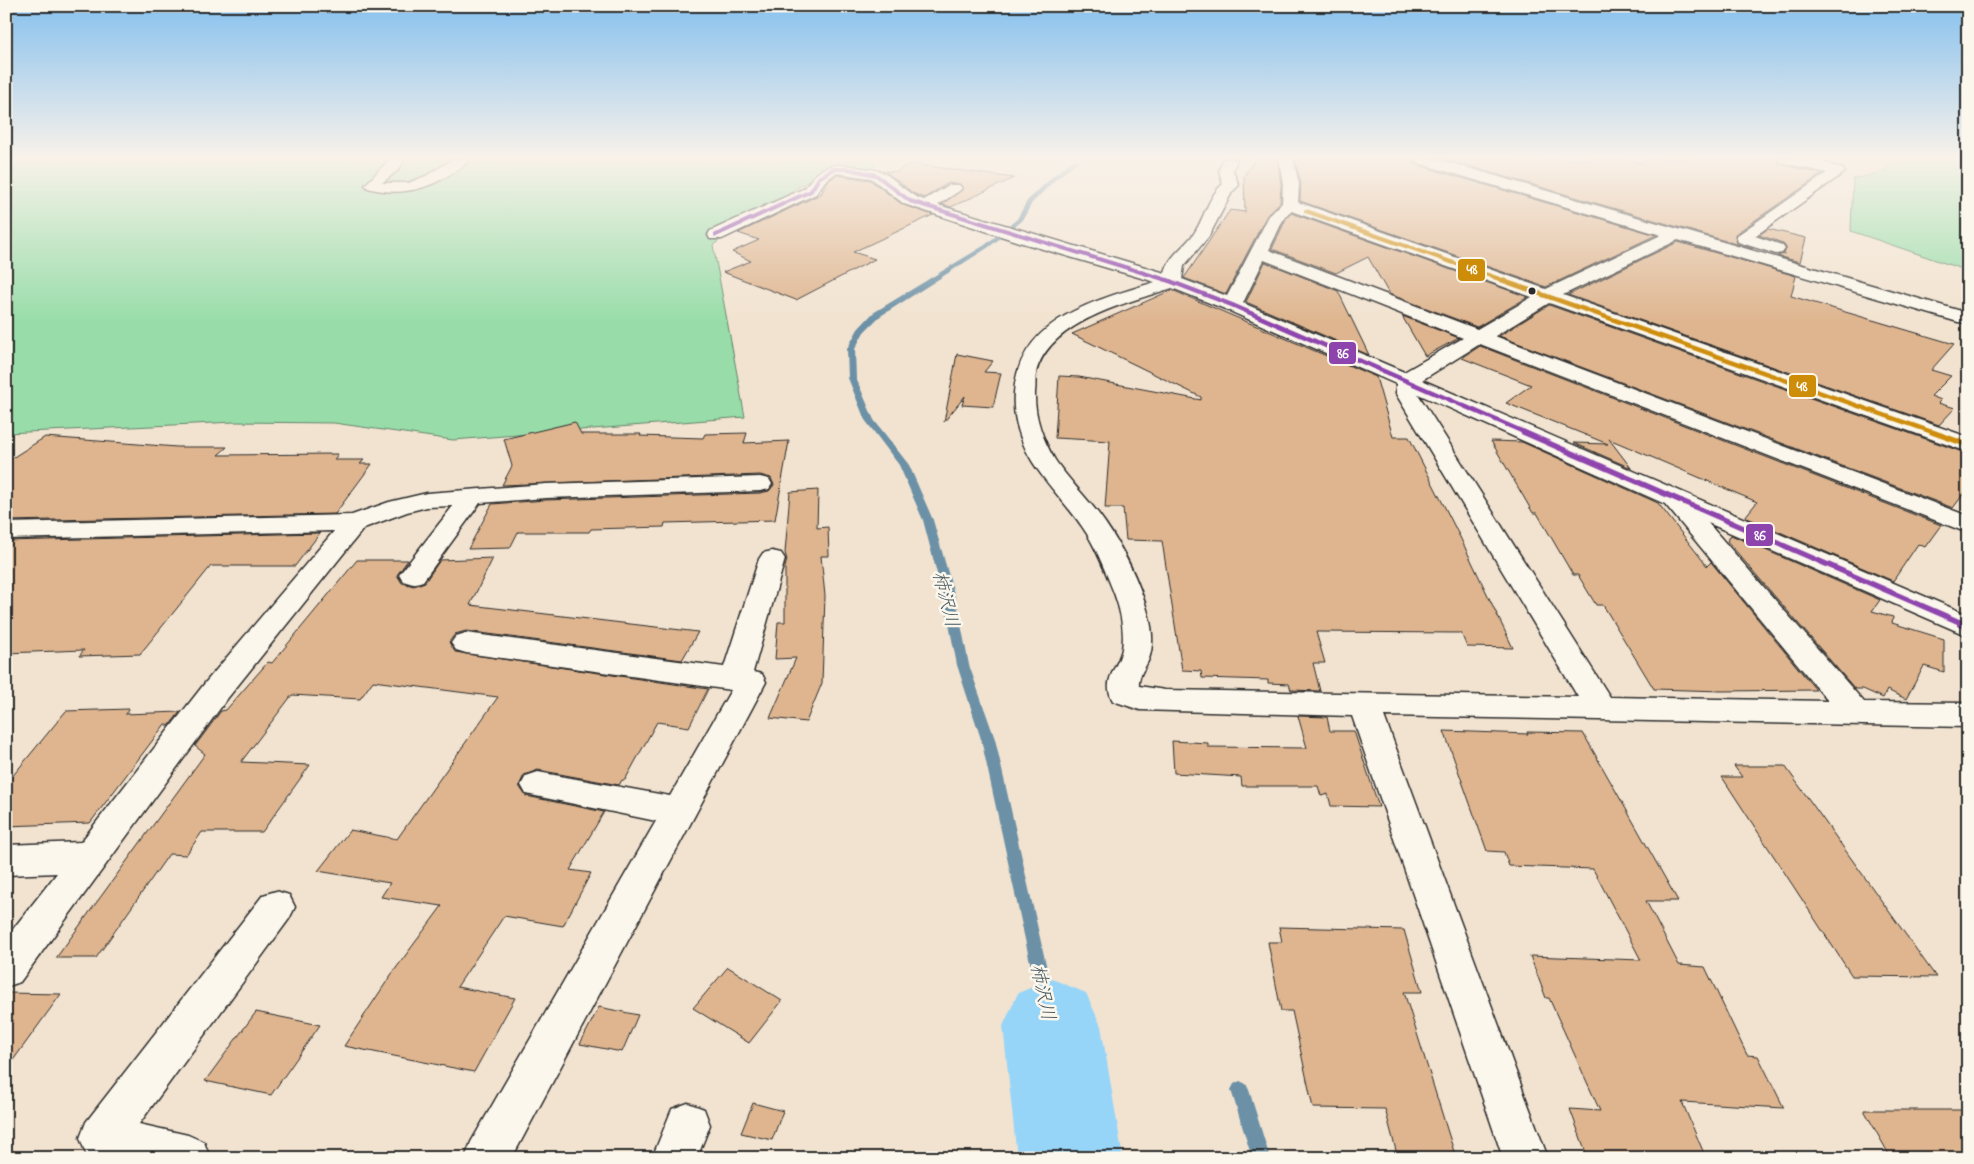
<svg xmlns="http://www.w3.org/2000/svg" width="1974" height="1164" font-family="'Indie Flower','Klee One',sans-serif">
  <rect width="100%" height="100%" fill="#f2e3d0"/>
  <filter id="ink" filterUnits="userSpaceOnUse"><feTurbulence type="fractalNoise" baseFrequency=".02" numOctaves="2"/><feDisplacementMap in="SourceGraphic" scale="10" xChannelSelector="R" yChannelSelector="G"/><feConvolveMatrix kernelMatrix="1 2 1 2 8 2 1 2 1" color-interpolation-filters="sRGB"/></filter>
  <g filter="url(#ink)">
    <!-- green -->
    <g fill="#98dda9" stroke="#62846a">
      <polygon points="6,159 874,159 876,163 870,171 821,172 713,245 745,417 453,440 334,423 235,422 6,433"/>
      <polygon points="1895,159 1968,159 1968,271 1851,231 1853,179 1882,172"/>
    </g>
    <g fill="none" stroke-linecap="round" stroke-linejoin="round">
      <!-- stream -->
      <g fill="#6c91a6" fill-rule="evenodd">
        <polygon points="1074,159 1081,159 1056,179 1032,203 1022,221 989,247 879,317 864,332 855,349 856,378 874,420 909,465 933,520 957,604 969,665 995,739 1060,1026 1058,1032 1052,1034 1046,1032 1044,1026 981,739 957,665 945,604 923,520 899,465 865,420 848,378 847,349 858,329 873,313 985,245 1017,219 1027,201 1052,177"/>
        <polygon points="1240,1081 1246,1084 1249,1090 1270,1158 1252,1158 1231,1090 1234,1084"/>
      </g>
      <!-- river -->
      <polygon fill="#97d5f8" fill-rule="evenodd" points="1052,979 1086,993 1101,1026 1123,1158 1017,1158 1003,1026 1018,993"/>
    </g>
    <!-- building -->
    <g fill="#deb58f" stroke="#2b2b2b">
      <polygon points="1255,159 1277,159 1281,184 1280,202 1267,215 1226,294 1184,278 1230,210 1245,212 1244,176"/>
      <polygon points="1295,159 1411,159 1414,164 1656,235 1546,287 1300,201 1301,184"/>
      <polygon points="1445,159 1629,159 1641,163 1647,159 1776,159 1780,164 1822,174 1735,234 1737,244 1753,249"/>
      <polygon points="909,163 949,169 1014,178 951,207 942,204 963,189 960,184 948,183 924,198 913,193 885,171 897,172"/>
      <polygon points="836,175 870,180 903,205 933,215 853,252 875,259 796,300 723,272 751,261 732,252 759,240 738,233 821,194 827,182"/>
      <polygon points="1291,213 1528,297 1477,327 1389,294 1368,257 1336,273 1272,249 1286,219"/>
      <polygon points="1768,229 1806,238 1800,262 1777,256 1784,254 1786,248 1783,243 1759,235"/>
      <polygon points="1678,242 1796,276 1791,296 1954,344 1931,370 1951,376 1931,396 1941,400 1938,403 1955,408 1939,425 1568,295"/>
      <polygon points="1265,262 1338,291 1369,355 1246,302"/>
      <polygon points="1172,290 1376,377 1393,437 1409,437 1460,537 1513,648 1467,647 1461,633 1316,632 1325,663 1313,663 1320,691 1291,690 1289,684 1268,683 1268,680 1202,678 1201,671 1182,670 1162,541 1126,540 1123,508 1105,508 1110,441 1055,438 1059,376 1079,377 1201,400 1201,397 1072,334"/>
      <polygon points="1549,305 1968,454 1968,488 1953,508 1499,336"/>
      <polygon points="1402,316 1459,338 1425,356"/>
      <polygon points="1480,346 1941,525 1925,547 1918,544 1893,581 1745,517 1757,502 1609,439 1631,468 1574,443 1608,444 1506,403 1531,385 1462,358"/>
      <polygon points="957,354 993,361 984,372 1001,373 993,407 962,405 965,396 944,422"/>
      <polygon points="575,422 581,434 641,434 640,436 703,438 705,434 747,433 744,443 789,441 775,520 665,523 664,527 591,529 589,532 518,532 510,548 468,549 492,504 546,500 760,493 769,491 774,485 771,478 760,475 502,485 512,466 504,439"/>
      <polygon points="45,437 177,447 227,447 218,455 338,454 334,460 364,460 360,464 372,464 335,514 6,521 6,462"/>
      <polygon points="1491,441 1522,442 1658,503 1707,566 1711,562 1816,690 1722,691 1654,689 1603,605 1596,605 1578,575 1573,575 1537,513 1533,513"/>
      <polygon points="818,490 817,528 828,527 829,556 821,556 825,596 822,683 806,722 770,718 796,658 775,659 778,622 785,622 785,567 787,560 785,553 790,492"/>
      <polygon points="320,533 295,566 211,566 140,654 79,656 84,650 6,653 6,541"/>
      <polygon points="1731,535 1880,600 1872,611 1893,617 1892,623 1944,639 1944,672 1924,666 1906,699 1887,690 1883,698 1863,689 1855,689 1727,541"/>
      <polygon points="493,558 470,605 698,632 682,660 466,631 455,634 449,642 455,652 708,689 689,727 657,722 625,780 622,780 619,785 538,770 524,775 519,786 526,796 604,812 570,870 591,873 563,926 504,916 457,987 515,998 474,1072 344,1046 391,975 442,906 381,897 390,883 318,871 350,830 397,839 498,697 373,681 360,699 292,695 241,762 310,765 262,832 202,832 186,855 169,854 96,958 56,958 205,754 195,746 221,711 226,710 268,662 272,663 357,560 408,560 397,575 402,583 414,586 425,582 440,560"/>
      <polygon points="129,709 125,714 180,712 169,726 165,724 90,823 6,826 6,784 66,711"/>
      <polygon points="1298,716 1327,717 1330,731 1354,731 1379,807 1331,806 1328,794 1321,796 1318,786 1242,786 1241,777 1174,773 1172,741 1208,743 1208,747 1307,748"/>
      <polygon points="1444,731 1528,734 1527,732 1583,733 1678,901 1646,901 1679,965 1705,967 1747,1055 1758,1056 1784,1108 1682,1102 1706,1158 1588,1158 1570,1109 1600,1111 1549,998 1546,998 1530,956 1641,960 1593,869 1509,866 1504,852 1487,851"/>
      <polygon points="1734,766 1785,766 1936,977 1852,976 1722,777 1742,777"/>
      <polygon points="1279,927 1404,930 1422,992 1404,992 1456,1158 1398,1158 1385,1109 1313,1108 1292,1011 1281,1011 1268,942 1282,942"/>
      <polygon points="728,967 782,1001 749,1043 693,1008"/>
      <polygon points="6,993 61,994 6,1070"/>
      <polygon points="599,1007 638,1015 622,1052 580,1044"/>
      <polygon points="256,1012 320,1025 271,1095 205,1081"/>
      <polygon points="753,1103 783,1111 772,1140 741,1133"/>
      <polygon points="1864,1110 1968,1110 1968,1158 1891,1158"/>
    </g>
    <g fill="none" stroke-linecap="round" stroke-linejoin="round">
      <!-- street casing -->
      <g stroke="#2b2b2b" stroke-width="3">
        <g id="street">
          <path d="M 390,159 L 405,159 L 398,170 L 382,183 L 408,183 L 426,176 L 453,159 L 470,159 C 465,166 457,170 451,174 C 424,191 398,196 368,188 L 365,185 Z"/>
          <path d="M 1223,159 L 1237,159 L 1233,171 L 1239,185 L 1232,192 L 1209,236 L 1184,266 L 1182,279 L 1227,296 L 1269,216 L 1282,203 L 1283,184 L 1279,159 L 1293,159 L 1299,184 L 1298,202 L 1546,289 L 1661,235 L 1415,162 L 1413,159 L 1437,159 L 1968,313 L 1968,323 L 1958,322 L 1678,240 L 1563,295 L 1968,437 L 1968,452 L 1549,303 L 1495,336 L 1968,516 L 1968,533 L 1480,344 L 1422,380 L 1968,615 L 1968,636 L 1708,523 L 1864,702 L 1968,703 L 1968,727 L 1384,716 L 1548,1158 L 1503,1158 L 1352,716 L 1140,710 L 1113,701 C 1101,679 1118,669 1122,649 C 1125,631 1120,609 1114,593 C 1106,573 1098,552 1087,534 C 1071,508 1048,487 1032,461 C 1020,441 1012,416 1014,393 C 1019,318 1095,301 1155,282 L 1019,242 L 904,204 L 871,178 L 836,173 L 825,181 L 816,194 L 722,239 L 710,239 L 708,235 L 710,231 L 805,188 C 821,163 835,162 862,168 C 868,169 876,169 882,172 C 897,180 907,195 924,200 L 949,185 L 959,185 L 962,188 L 959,191 L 938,205 L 1165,273 C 1168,257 1183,248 1193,235 C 1204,220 1208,196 1223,184 L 1219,171 ZM 1291,211 L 1532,297 L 1477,329 L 1269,250 L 1284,218 ZM 1264,260 L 1463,338 L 1404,372 L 1243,303 ZM 1172,288 L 1225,309 L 1396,384 L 1396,394 L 1578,697 L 1165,690 L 1139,686 C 1138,675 1145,669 1149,659 C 1156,639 1150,618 1144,600 C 1134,570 1117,538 1098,513 C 1084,495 1068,479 1055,460 C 1043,440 1034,416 1035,392 C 1036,386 1035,379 1036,373 C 1049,321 1127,303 1172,288 ZM 1418,394 L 1665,504 L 1828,701 L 1610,697 Z"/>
          <polygon points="1778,159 1814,159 1843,169 1845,172 1755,236 1782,245 1785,249 1782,253 1776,254 1738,242 1736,236 1827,173 1780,162"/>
          <polygon points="760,477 769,479 772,484 769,489 760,491 546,498 480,503 423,581 413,584 403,581 399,575 453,506 427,507 407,512 364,528 227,699 20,982 6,987 6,938 57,873 6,875 6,845 81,842 205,683 334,531 6,539 6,523 352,515 389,502 427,493 546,484"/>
          <polygon points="772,551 781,553 785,559 753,672 762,674 766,682 512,1158 465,1158 471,1142 656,821 526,794 521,785 526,776 538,772 670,796 731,690 466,653 456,650 451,643 456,636 466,633 724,667 759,559 763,553"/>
          <polygon points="276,891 289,895 295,907 289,919 139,1124 188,1135 204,1142 210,1158 96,1158 86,1154 80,1138 86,1122 263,895"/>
          <polygon points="688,1103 704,1109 710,1125 697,1158 652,1158 672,1109"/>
        </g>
      </g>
      <!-- street -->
      <use href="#street" fill="#fbf7ec" fill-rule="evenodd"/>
      <!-- bus-1-far2 casing -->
      <g stroke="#fbf7ec" stroke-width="6">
        <polyline id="bus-1-far2" points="1306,211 1505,281"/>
      </g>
      <!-- bus-1-far1 casing -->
      <g stroke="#fbf7ec" stroke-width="7">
        <polyline id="bus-1-far1" points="1501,280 1935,433"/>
      </g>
      <!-- bus-1 casing -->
      <g stroke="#fbf7ec" stroke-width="9">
        <polyline id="bus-1" points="1932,432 1968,445"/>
      </g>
      <!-- bus-2-far3 casing -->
      <g stroke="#fbf7ec" stroke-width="6">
        <polyline id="bus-2-far3" points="716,235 811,191 819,178 833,169 848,169 876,175 910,201 1170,281"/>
      </g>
      <!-- bus-2-far2 casing -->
      <g stroke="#fbf7ec" stroke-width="7">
        <polyline id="bus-2-far2" points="1167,280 1232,305 1526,433"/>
      </g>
      <!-- bus-2-far1 casing -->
      <g stroke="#fbf7ec" stroke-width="9">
        <polyline id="bus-2-far1" points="1523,432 1964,624"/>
      </g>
      <!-- bus-2 casing -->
      <g stroke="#fbf7ec" stroke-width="11">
        <polyline id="bus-2" points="1961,623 1968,626"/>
      </g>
      <!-- bus-1-far2 -->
      <use href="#bus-1-far2" stroke="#ce8d09" stroke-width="4"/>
      <!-- bus-1-far1 -->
      <use href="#bus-1-far1" stroke="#ce8d09" stroke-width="4.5"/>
      <!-- bus-1 -->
      <use href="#bus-1" stroke="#ce8d09" stroke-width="5.5"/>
      <!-- bus-2-far3 -->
      <use href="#bus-2-far3" stroke="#8e44ad" stroke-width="4"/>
      <!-- bus-2-far2 -->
      <use href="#bus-2-far2" stroke="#8e44ad" stroke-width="4.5"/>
      <!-- bus-2-far1 -->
      <use href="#bus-2-far1" stroke="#8e44ad" stroke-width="5.5"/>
      <!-- bus-2 -->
      <use href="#bus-2" stroke="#8e44ad" stroke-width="8"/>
    </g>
  </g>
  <!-- sky -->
  <linearGradient id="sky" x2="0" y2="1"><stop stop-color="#87c1ee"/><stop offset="0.49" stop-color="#f9f2ea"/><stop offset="1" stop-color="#f9f2ea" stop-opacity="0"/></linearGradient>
  <rect width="1974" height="322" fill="url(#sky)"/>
  <!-- markers -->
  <circle fill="#2b2b2b" stroke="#fbf7ec" stroke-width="2" cx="1532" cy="291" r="4.5"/>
  <g text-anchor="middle" stroke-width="5" stroke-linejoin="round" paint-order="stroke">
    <!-- water labels -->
    <g font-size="19" font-style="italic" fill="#46565e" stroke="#fbf7ec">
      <text transform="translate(947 599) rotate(76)" y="7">柿沢川</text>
      <text transform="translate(1044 992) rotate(78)" y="7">柿沢川</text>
    </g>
  </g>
  <g stroke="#fbf7ec" stroke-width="2">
    <rect x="1457" y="258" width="29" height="24" rx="5" fill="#ce8d09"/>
    <rect x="1328" y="341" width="29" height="24" rx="5" fill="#8e44ad"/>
    <rect x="1788" y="374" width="29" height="24" rx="5" fill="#ce8d09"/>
    <rect x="1745" y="523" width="29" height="24" rx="5" fill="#8e44ad"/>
  </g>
  <g font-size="14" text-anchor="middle" font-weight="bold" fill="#fff">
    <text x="1472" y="274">48</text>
    <text x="1343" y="358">86</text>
    <text x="1802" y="391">48</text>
    <text x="1760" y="540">86</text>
  </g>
  <!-- margin -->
  <rect width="1974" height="1164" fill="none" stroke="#fbf7ec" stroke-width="25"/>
  <rect x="12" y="12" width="1949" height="1139" fill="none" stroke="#2b2b2b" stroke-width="2" filter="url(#ink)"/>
</svg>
